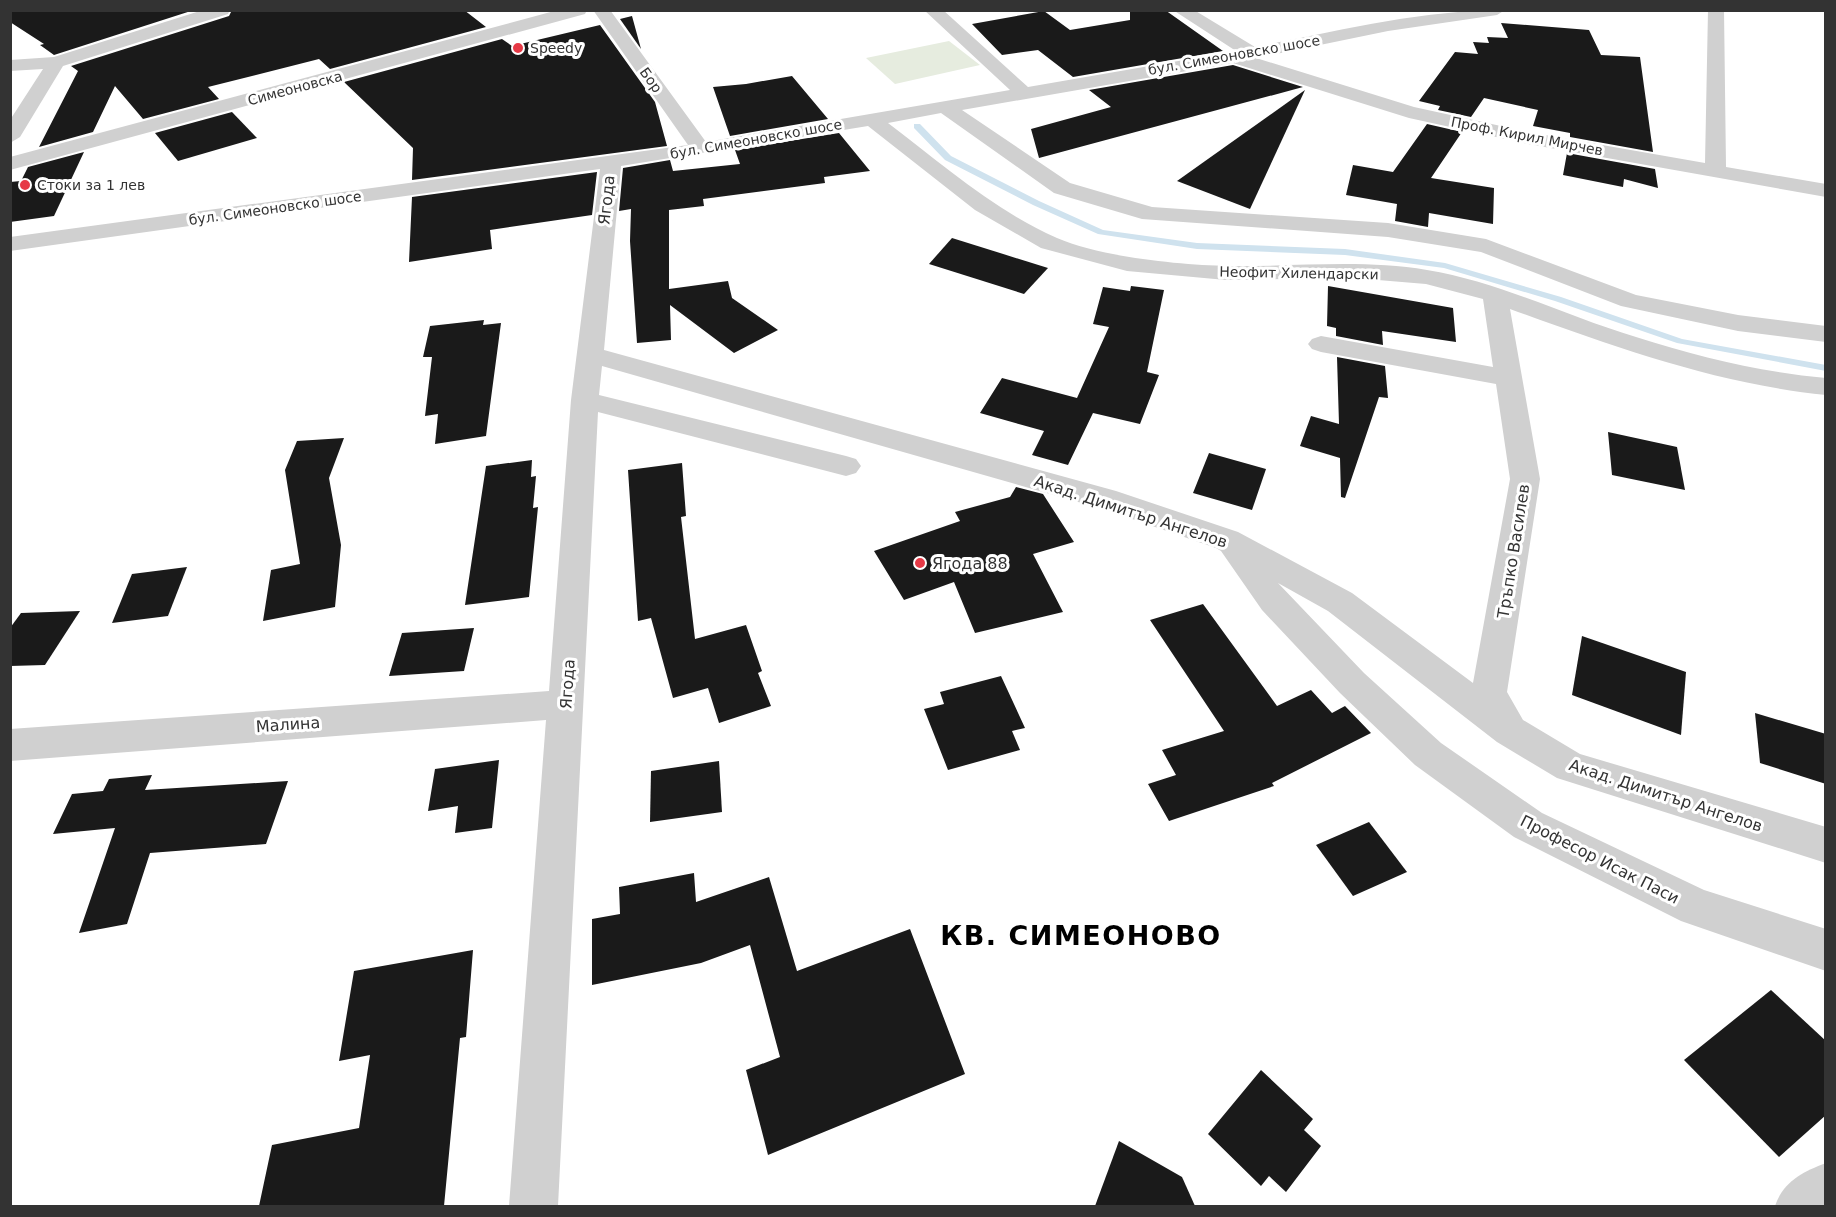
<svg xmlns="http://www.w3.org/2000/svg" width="1836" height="1217" font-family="'DejaVu Sans',sans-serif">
  <rect width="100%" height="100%" fill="#fff"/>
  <!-- green -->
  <polygon fill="#e6ecdf" points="949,41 980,65 895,84 866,58"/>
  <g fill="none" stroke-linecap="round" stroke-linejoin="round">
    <!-- stream -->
    <polygon fill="#cfe2ee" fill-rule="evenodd" points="914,124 920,124 951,156 1039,201 1103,230 1197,243 1345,249 1445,263 1561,297 1682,339 1826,365 1826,371 1677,343 1555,301 1444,268 1345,255 1197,249 1098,234 1033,205 945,160 914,128"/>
  </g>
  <!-- building -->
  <g fill="#1a1a1a">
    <polygon points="10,10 194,10 54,55 40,45 44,44 10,22"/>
    <polygon points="232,10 464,10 486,27 330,69 319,59 208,87 219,99 143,119 115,86 93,132 39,147 78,71 71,66 229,16"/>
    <polygon points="1130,10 1165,10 1223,51 1073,77 1038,50 1002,55 972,24 1044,11 1070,30 1130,20"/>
    <polygon points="632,16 641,49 620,19"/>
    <polygon points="1501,23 1589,30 1601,55 1640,57 1653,152 1570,137 1570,133 1533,126 1538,110 1484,98 1471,117 1438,110 1440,106 1419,101 1455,52 1478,54 1473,42 1489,43 1487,37 1508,38"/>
    <polygon points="600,25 655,102 667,146 412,180 413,148 344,82 502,39 512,46"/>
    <polygon points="1233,65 1303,87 1039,158 1031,129 1111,107 1089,90"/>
    <polygon points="792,76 828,119 730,136 713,87 746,84"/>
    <polygon points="1305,90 1250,209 1177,181"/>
    <polygon points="232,112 257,138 178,161 155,133"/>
    <polygon points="1427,124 1462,132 1431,178 1494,188 1493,224 1429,213 1428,227 1395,221 1397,204 1346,195 1353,165 1393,172"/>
    <polygon points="839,133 870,171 824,177 825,183 703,199 704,206 669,210 669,289 728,281 732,298 778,330 734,353 670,305 671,340 637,343 630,241 631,209 619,211 623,168 670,160 673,171 740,164 735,150"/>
    <polygon points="84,152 54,216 10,222 10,182 21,181 28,167"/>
    <polygon points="1567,153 1655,169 1658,188 1624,179 1623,187 1563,175"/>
    <polygon points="597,172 592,215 490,230 492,249 409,262 412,197"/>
    <polygon points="952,238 1048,268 1024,294 929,264"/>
    <polygon points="1131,286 1164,290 1147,372 1159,375 1140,424 1093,413 1068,465 1032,455 1044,431 980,413 1002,378 1077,398 1109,327 1093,324 1103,287 1130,291"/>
    <polygon points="1328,286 1453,308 1456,342 1382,331 1383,345 1336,336 1336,328 1327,326"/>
    <polygon points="484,320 483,325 501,323 486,436 435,444 438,414 425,416 432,357 423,357 430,326"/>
    <polygon points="1337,357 1385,366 1388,398 1379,397 1345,498 1341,497 1340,458 1300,446 1311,416 1339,424"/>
    <polygon points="1608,432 1677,447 1685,490 1612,475"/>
    <polygon points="344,438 329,478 341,545 335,607 263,621 271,570 300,564 285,470 297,441"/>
    <polygon points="1209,453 1266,469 1252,510 1193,493"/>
    <polygon points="532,460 531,477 536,476 533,508 538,507 529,597 465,605 486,466"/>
    <polygon points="682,463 686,516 681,517 695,639 746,625 762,671 758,673 771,706 719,723 708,688 673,698 651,618 638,621 628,470"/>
    <polygon points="1016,487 1043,494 1074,542 1033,554 1063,612 975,633 954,582 904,600 874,551 960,521 955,512 1010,497"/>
    <polygon points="187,567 168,616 112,623 132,574"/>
    <polygon points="1203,604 1277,706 1311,690 1332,713 1345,706 1371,733 1272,783 1274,786 1169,821 1148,784 1176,775 1162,750 1224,731 1150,620"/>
    <polygon points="80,611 45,665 10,666 10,628 21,613"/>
    <polygon points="474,628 464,671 389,676 402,633"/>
    <polygon points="1582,636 1686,672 1681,735 1572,695"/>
    <polygon points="1001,676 1025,728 1012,731 1020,750 948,770 924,709 944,704 940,692"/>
    <polygon points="1755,713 1826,734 1826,784 1760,763"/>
    <polygon points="499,760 492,828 455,833 458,806 428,811 435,769"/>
    <polygon points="719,761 722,812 650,822 651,771"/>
    <polygon points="152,775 145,790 288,781 266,844 150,853 127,924 79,933 115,828 53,834 72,794 103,791 109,779"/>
    <polygon points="1369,822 1407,872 1353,896 1316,845"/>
    <polygon points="694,873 696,902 769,877 797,971 910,929 965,1074 768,1155 746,1070 780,1057 750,945 701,963 592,985 592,919 620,914 619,887"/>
    <polygon points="473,950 466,1037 460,1038 444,1206 259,1206 272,1145 359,1128 370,1055 339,1061 354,971"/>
    <polygon points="1771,990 1826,1041 1826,1115 1779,1157 1684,1060"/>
    <polygon points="1261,1070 1313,1119 1304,1130 1321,1146 1286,1192 1269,1176 1261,1186 1208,1134"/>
    <polygon points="1119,1141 1182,1177 1195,1206 1095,1206"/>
  </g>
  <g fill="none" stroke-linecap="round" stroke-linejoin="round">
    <!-- minor -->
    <g fill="#d0d0d0" fill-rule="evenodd">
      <polygon points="203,10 230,10 228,14 63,66 20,137 10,143 10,120 43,69 10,71 10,60 54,57"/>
      <polygon points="558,10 587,10 585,14 10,170 10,157"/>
      <path d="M 593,10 L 610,10 L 706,142 L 1010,90 L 924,10 L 943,10 L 1028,87 L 1236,51 L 1173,10 L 1194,10 L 1255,47 C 1338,31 1420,10 1505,10 L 1497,15 L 1388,31 L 1256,58 L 1414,107 L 1528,132 L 1705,163 L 1708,10 L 1724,10 L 1726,167 L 1826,184 L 1826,197 L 1528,144 L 1409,118 L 1233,63 L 962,110 L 1070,183 L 1152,207 L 1388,223 L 1486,239 L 1636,295 L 1738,315 L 1826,326 L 1826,342 L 1738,331 L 1621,306 L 1481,252 L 1388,237 L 1142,219 L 1054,193 L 941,113 L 888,123 C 941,163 995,211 1057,238 C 1101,257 1180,265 1228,266 C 1294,267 1362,259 1427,270 C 1500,282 1566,316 1636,337 C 1698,357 1761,372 1826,378 L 1826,395 C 1716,384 1612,346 1510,309 L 1540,479 L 1507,692 L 1523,720 L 1580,754 L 1826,827 L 1826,863 L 1557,778 L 1497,742 L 1328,611 L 1278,583 L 1364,673 L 1441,743 L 1542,813 L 1704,890 L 1826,929 L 1826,971 L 1681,921 L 1514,837 L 1415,765 L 1340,693 L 1262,610 L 1221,551 L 1216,548 L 1106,510 L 602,366 L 599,395 L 846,456 L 856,459 L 861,466 L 856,473 L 846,476 L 598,412 L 558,1206 L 509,1206 L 546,720 L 10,761 L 10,729 L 549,691 L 571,400 L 600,169 L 10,251 L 10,237 L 688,145 ZM 868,126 L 975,210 L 1041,248 L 1127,271 L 1226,280 L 1354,278 L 1426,284 L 1483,299 L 1493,367 L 1321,336 L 1312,339 L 1308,344 L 1312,349 L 1321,352 L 1496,384 L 1510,479 L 1473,683 L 1352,593 L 1238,532 L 1116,491 L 604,350 L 621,166 Z"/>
      <path d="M 1826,1163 L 1826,1206 L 1775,1206 C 1783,1182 1802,1172 1826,1163 Z"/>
    </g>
  </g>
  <!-- markers -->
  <g fill="#e63946" stroke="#fff" stroke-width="2">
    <circle cx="518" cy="48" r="6"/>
    <circle cx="25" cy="185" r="6"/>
    <circle cx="920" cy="563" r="6"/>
  </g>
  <g text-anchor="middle" stroke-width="6" stroke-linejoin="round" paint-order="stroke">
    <!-- far-poi labels -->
    <g font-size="14" fill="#333" stroke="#fff" text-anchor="start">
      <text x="530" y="53">Speedy</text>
      <text x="37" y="190">Стоки за 1 лев</text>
    </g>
    <!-- far-street labels -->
    <g font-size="14" fill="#333" stroke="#fff">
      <text transform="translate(1234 55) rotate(-10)" y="5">бул. Симеоновско шосе</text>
      <text transform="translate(651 80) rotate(54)" y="5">Бор</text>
      <text transform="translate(295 88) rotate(-15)" y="5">Симеоновска</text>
      <text transform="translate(1527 136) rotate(11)" y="5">Проф. Кирил Мирчев</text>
      <text transform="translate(756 139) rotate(-10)" y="5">бул. Симеоновско шосе</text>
      <text transform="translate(275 208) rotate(-8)" y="5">бул. Симеоновско шосе</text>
      <text transform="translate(1299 273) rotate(1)" y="5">Неофит Хилендарски</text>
    </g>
    <!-- street labels -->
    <g font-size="16" fill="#333" stroke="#fff">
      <text transform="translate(606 200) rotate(-84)" y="6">Ягода</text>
      <text transform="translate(1131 511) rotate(18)" y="6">Акад. Димитър Ангелов</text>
      <text transform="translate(1513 551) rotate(-81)" y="6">Тръпко Василев</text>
      <text transform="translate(567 684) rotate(-86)" y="6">Ягода</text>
      <text transform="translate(288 724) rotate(-4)" y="6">Малина</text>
      <text transform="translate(1666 795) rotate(18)" y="6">Акад. Димитър Ангелов</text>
      <text transform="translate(1600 859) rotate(27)" y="6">Професор Исак Паси</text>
    </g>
    <!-- poi labels -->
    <g font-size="16" fill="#333" stroke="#fff" text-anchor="start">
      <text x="932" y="569">Ягода 88</text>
    </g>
    <!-- near-district labels -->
    <g font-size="27" font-weight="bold" letter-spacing="1.5" fill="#000" stroke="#fff">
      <text x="1081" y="945">КВ. СИМЕОНОВО</text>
    </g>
  </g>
  <!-- border -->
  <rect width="1836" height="1217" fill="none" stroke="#333333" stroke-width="24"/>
</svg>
